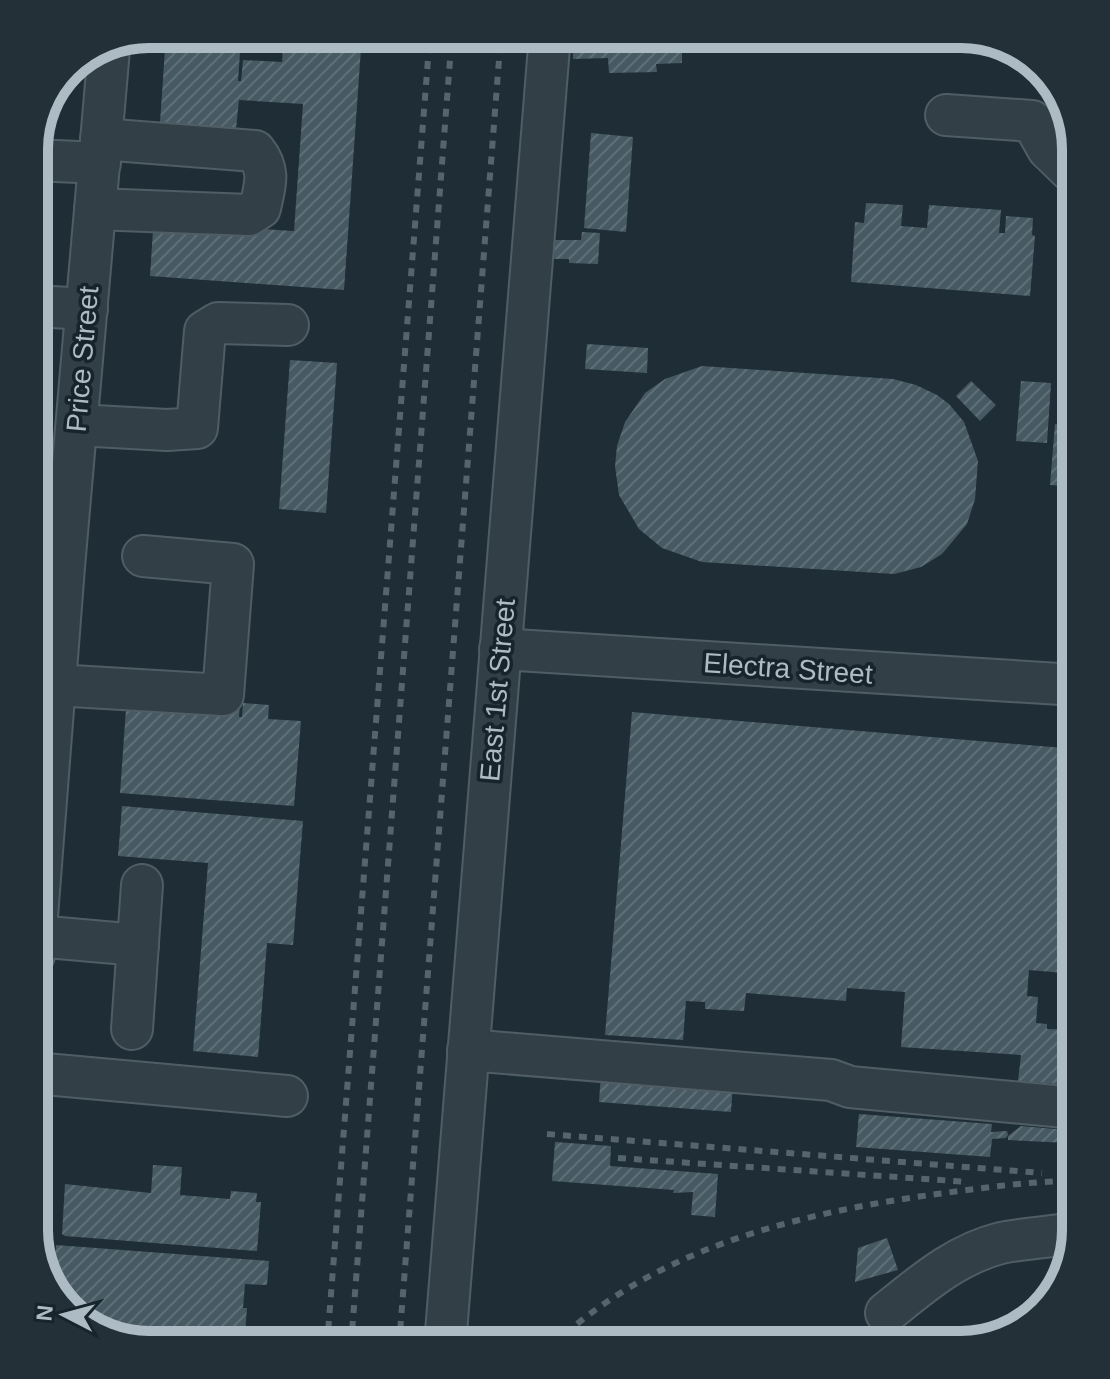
<svg xmlns="http://www.w3.org/2000/svg" width="1110" height="1379" font-family="Arial,sans-serif">
  <defs>
    <pattern id="building-hatch" width="6" height="6" patternUnits="userSpaceOnUse" patternTransform="scale(2)"><rect width="6" height="6" fill="#475962"/><path d="M-1 1l2-2M0 6l6-6M5 7l2-2" fill="none" stroke="#5f6f77"/></pattern>
  </defs>
  <rect width="100%" height="100%" fill="#1f2e36"/>
  <!-- building -->
  <g fill="url(#building-hatch)">
    <polygon points="166,34 232,34 231,52 240,53 238,81 241,81 243,60 282,62 284,34 362,34 344,290 150,276 153,230 229,235 230,227 294,231 303,104 239,100 236,129 160,123"/>
    <polygon points="572,34 682,34 682,63 656,64 657,72 609,73 608,58 573,59"/>
    <polygon points="55,99 53,133 39,132 53,104"/>
    <polygon points="591,133 633,137 626,232 584,228"/>
    <polygon points="34,194 39,194 38,198 50,199 46,249 34,248"/>
    <polygon points="866,203 903,205 901,226 927,228 929,205 1001,210 999,233 1005,233 1006,216 1033,218 1032,235 1035,236 1030,296 851,282 855,222 864,223"/>
    <polygon points="582,232 600,233 598,264 569,263 569,259 553,259 554,240 581,240"/>
    <polygon points="587,344 648,348 647,373 585,369"/>
    <polygon points="290,360 337,363 326,513 279,509"/>
    <polygon points="702,366 893,379 916,385 937,395 949,404 964,422 978,461 975,499 967,524 942,554 921,567 894,574 702,562 662,548 639,529 619,495 615,466 617,446 625,422 645,393 665,379"/>
    <polygon points="971,381 996,405 980,421 956,396"/>
    <polygon points="1021,381 1051,383 1047,443 1016,441"/>
    <polygon points="1055,424 1076,426 1076,487 1050,485"/>
    <polygon points="214,700 240,702 239,717 242,717 243,703 269,705 268,719 301,721 294,806 120,793 126,709 214,715"/>
    <polygon points="632,712 1076,749 1076,974 1029,970 1027,996 1038,997 1036,1023 1047,1024 1047,1029 1075,1030 1071,1085 1018,1081 1021,1055 901,1047 905,992 847,988 846,1001 746,993 744,1011 705,1009 705,1002 686,1001 683,1040 605,1035"/>
    <polygon points="122,806 303,821 293,945 267,943 258,1057 193,1051 208,863 118,856"/>
    <polygon points="601,1073 733,1083 731,1112 599,1102"/>
    <polygon points="859,1114 992,1124 991,1132 1007,1131 1008,1135 1006,1138 992,1139 990,1157 856,1147"/>
    <polygon points="1068,1121 1076,1122 1076,1141 1068,1140 1068,1143 1008,1140 1008,1136 1021,1126 1067,1130"/>
    <polygon points="555,1142 611,1146 610,1166 718,1174 715,1217 691,1215 693,1192 673,1193 674,1190 552,1181"/>
    <polygon points="153,1165 182,1167 180,1195 230,1199 231,1191 257,1193 256,1202 261,1202 257,1251 65,1236 62,1234 65,1184 151,1193"/>
    <polygon points="887,1238 898,1270 855,1282 858,1248"/>
    <polygon points="56,1245 269,1261 267,1285 245,1284 243,1308 247,1308 244,1345 149,1345 98,1333 54,1294"/>
  </g>
  <g fill="none" stroke-linecap="round" stroke-linejoin="round">
    <!-- minor casing -->
    <g stroke="#505d65" stroke-width="44">
      <g id="minor">
        <polyline points="946,115 1032,121 1048,149 1076,176"/>
        <polyline points="34,160 100,163"/>
        <path d="M 95,209 L 249,215 L 260,208 C 265,185 271,171 255,151 L 101,139"/>
        <polyline points="34,306 87,309"/>
        <polyline points="77,425 167,430 197,428 205,331 218,323 288,325"/>
        <polyline points="500,649 1076,685"/>
        <polyline points="55,685 223,695 233,564 143,556"/>
        <polyline points="36,936 138,945"/>
        <polyline points="34,955 64,567 109,49"/>
        <polyline points="132,1029 142,885"/>
        <polyline points="468,1050 831,1080 850,1087 1076,1108"/>
        <polyline points="34,1073 287,1096"/>
        <path d="M 886,1313 C 921,1285 956,1254 1001,1243 C 1025,1238 1051,1237 1075,1233"/>
        <polyline points="445,1345 550,34"/>
      </g>
    </g>
    <!-- minor -->
    <use href="#minor" stroke="#333f47" stroke-width="40"/>
    <!-- rail -->
    <g stroke="#55646e" stroke-width="6" stroke-dasharray="8 8" stroke-linecap="butt">
      <polyline points="547,1134 1042,1173"/>
      <polyline points="618,1158 969,1182"/>
      <polyline points="327,1345 430,34"/>
      <polyline points="351,1345 452,34"/>
      <polyline points="399,1345 501,34"/>
      <path d="M 553,1345 C 657,1247 800,1213 937,1194 C 983,1188 1029,1181 1076,1181"/>
    </g>
  </g>
  <g text-anchor="middle" stroke-width="7" stroke-linejoin="round" paint-order="stroke">
    <!-- street labels -->
    <g font-size="28" fill="#adbbc4" stroke="#18242b">
      <text transform="translate(82 359) rotate(-85)" y="10">Price Street</text>
      <text transform="translate(788 668) rotate(4)" y="10">Electra Street</text>
      <text transform="translate(497 690) rotate(-85)" y="10">East 1st Street</text>
    </g>
  </g>
  <!-- crop -->
  <path d="M0 0H1110V1379H0ZM149 48H961A101 101 0 0 1 1062 149V1230A101 101 0 0 1 961 1331H149A101 101 0 0 1 48 1230V149A101 101 0 0 1 149 48Z" fill="#243037" fill-rule="evenodd"/>
  <path fill="none" stroke="#adbbc4" stroke-width="10" d="M149 48H961A101 101 0 0 1 1062 149V1230A101 101 0 0 1 961 1331H149A101 101 0 0 1 48 1230V149A101 101 0 0 1 149 48Z"/>
  <!-- north arrow -->
  <g transform="translate(64 1315) rotate(276)" stroke="#18242b" stroke-width="6" paint-order="stroke">
  <path d="M0-6L14 30L0 20L-14 30Z" fill="#adbbc4"/>
  <text y="-12" font-size="22" font-weight="bold" text-anchor="middle" fill="#adbbc4">N</text>
  </g>
</svg>
